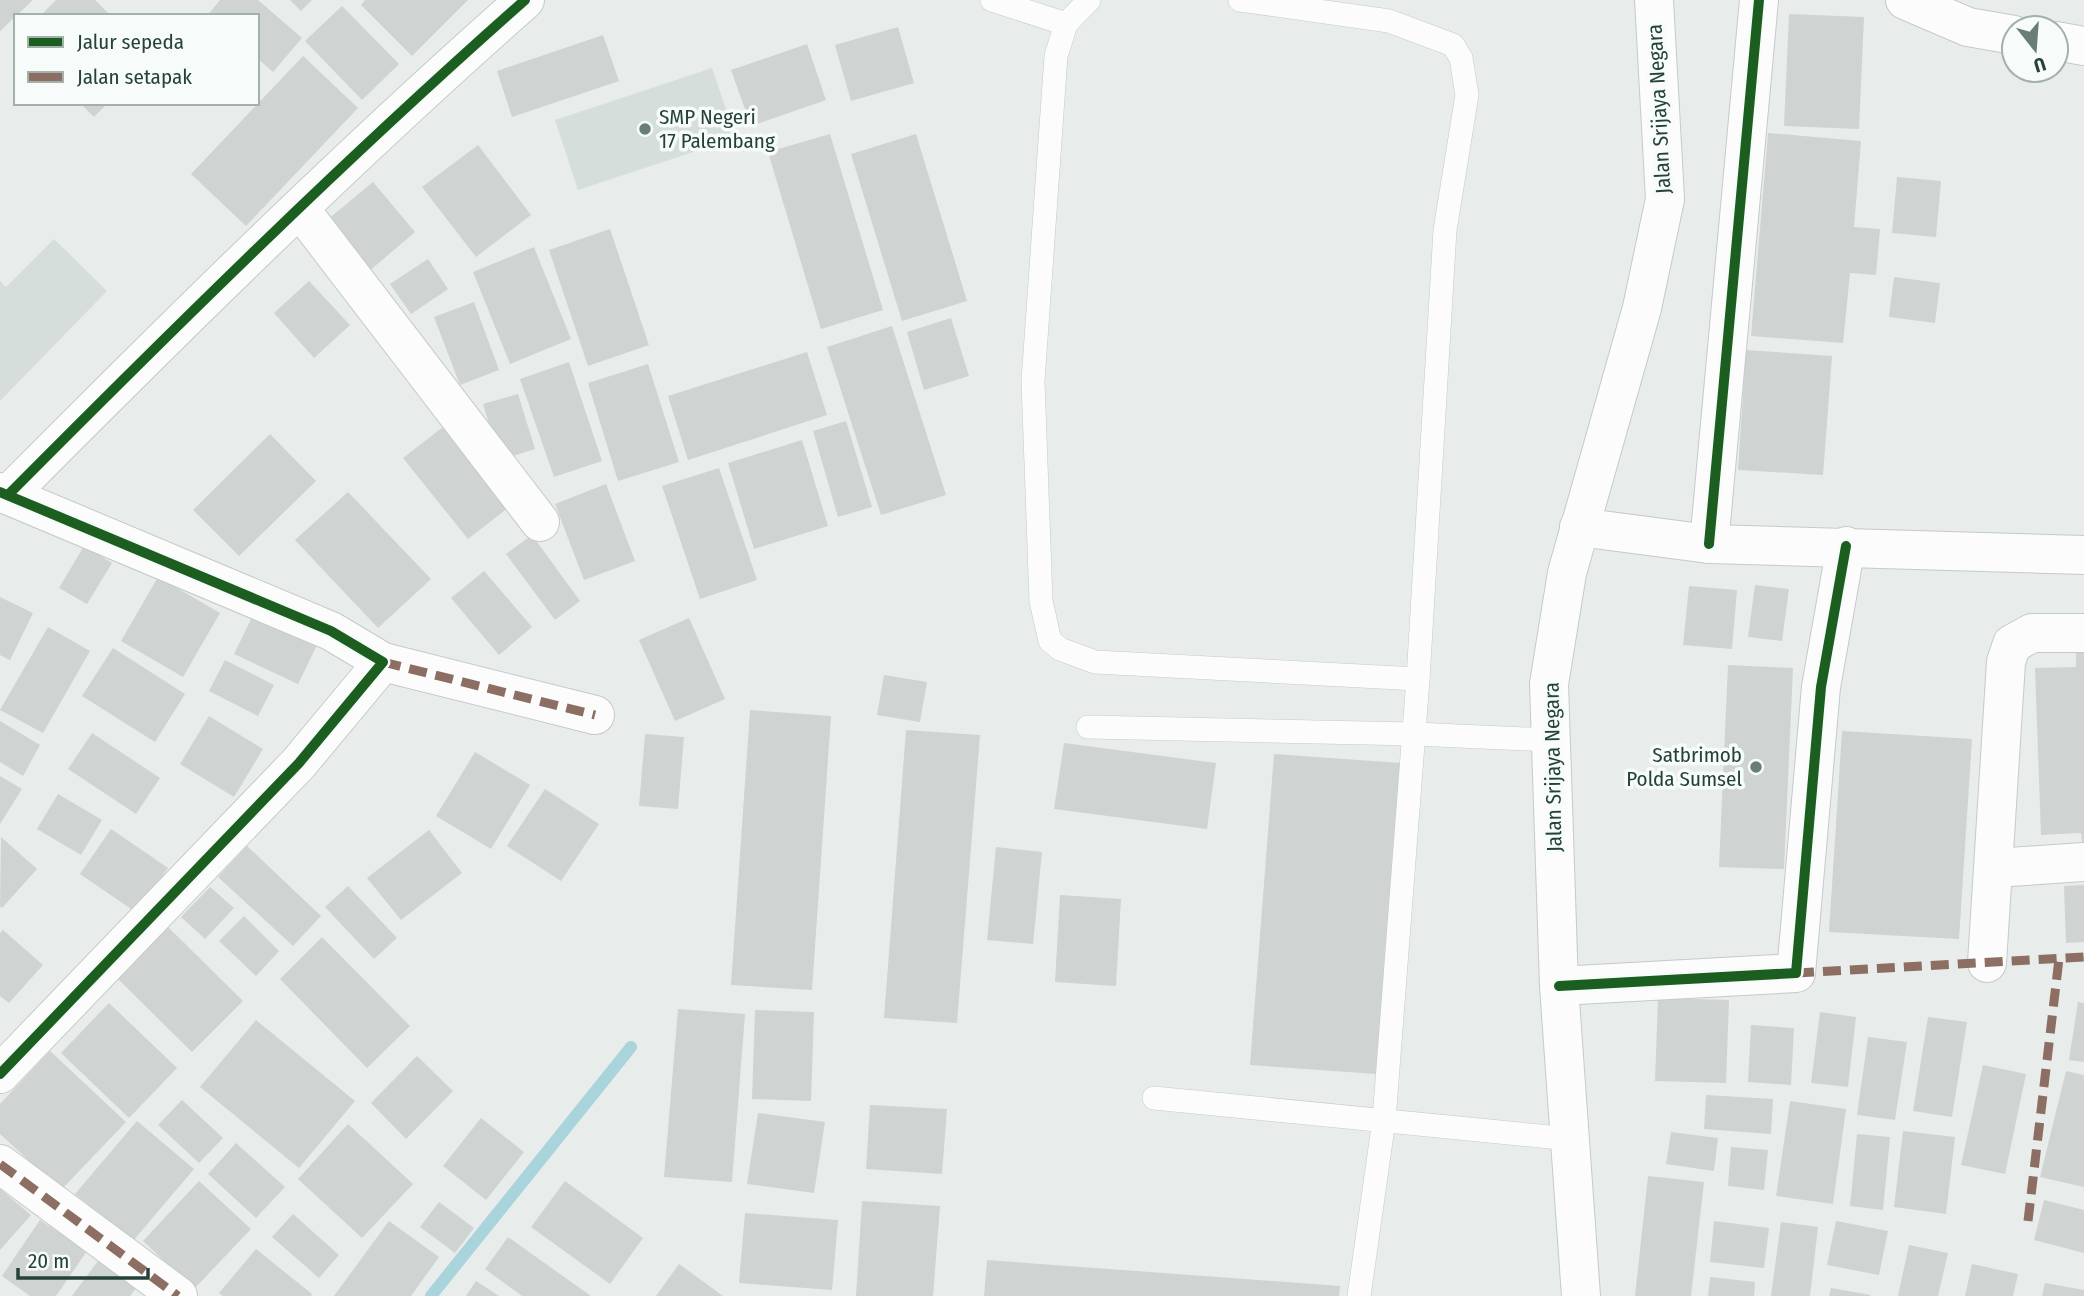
<svg xmlns="http://www.w3.org/2000/svg" width="2084" height="1296" font-family="'Fira Sans Condensed',sans-serif">
  <rect width="100%" height="100%" fill="#e8edeb"/>
  <!-- built -->
  <g fill="#d6dedb">
    <polygon points="712,68 736,138 578,190 555,120"/>
    <polygon points="54,239 107,291 0,401 0,281 6,287"/>
  </g>
  <g fill="none" stroke-linecap="round" stroke-linejoin="round">
    <!-- stream -->
    <polyline stroke="#a9d4db" stroke-width="12" points="431,1296 631,1047"/>
  </g>
  <!-- building -->
  <g fill="#cfd4d2">
    <polygon points="0,0 33,0 0,31"/>
    <polygon points="56,0 95,0 111,16 40,16"/>
    <polygon points="220,0 258,0 302,38 273,72 257,58 257,16 207,16"/>
    <polygon points="290,0 312,0 301,11"/>
    <polygon points="365,0 468,0 412,56 361,5"/>
    <polygon points="342,6 399,64 362,100 305,41"/>
    <polygon points="1789,14 1864,17 1859,129 1784,126"/>
    <polygon points="898,27 914,83 851,101 835,45"/>
    <polygon points="603,35 619,81 512,117 497,71"/>
    <polygon points="807,44 826,100 751,126 731,70"/>
    <polygon points="303,56 358,108 246,226 191,174"/>
    <polygon points="80,103 108,103 94,117"/>
    <polygon points="1768,133 1861,141 1854,227 1880,229 1876,275 1850,273 1843,343 1751,336"/>
    <polygon points="830,134 883,310 821,329 768,152"/>
    <polygon points="916,134 967,301 902,321 851,154"/>
    <polygon points="478,145 531,215 476,257 422,187"/>
    <polygon points="1897,177 1941,181 1936,237 1892,233"/>
    <polygon points="373,182 415,232 368,272 326,221"/>
    <polygon points="610,229 649,345 588,366 549,250"/>
    <polygon points="534,247 571,339 510,364 473,272"/>
    <polygon points="428,259 448,289 411,314 390,284"/>
    <polygon points="1894,277 1940,283 1935,323 1889,317"/>
    <polygon points="309,281 350,325 314,358 274,313"/>
    <polygon points="474,302 499,370 460,385 434,317"/>
    <polygon points="951,318 969,376 924,390 907,332"/>
    <polygon points="892,326 946,495 881,515 827,347"/>
    <polygon points="1746,350 1832,356 1823,475 1738,470"/>
    <polygon points="807,352 827,415 688,460 668,396"/>
    <polygon points="569,362 602,461 554,477 520,379"/>
    <polygon points="648,364 679,462 618,481 588,383"/>
    <polygon points="518,394 535,449 500,460 483,404"/>
    <polygon points="452,420 517,501 468,539 403,458"/>
    <polygon points="846,421 872,507 838,517 813,431"/>
    <polygon points="270,434 316,481 239,556 193,510"/>
    <polygon points="802,440 828,526 754,549 728,463"/>
    <polygon points="719,468 757,580 700,599 662,486"/>
    <polygon points="606,484 635,561 584,580 555,504"/>
    <polygon points="348,492 431,579 378,628 295,540"/>
    <polygon points="532,535 580,601 555,620 506,554"/>
    <polygon points="84,546 112,563 87,604 59,588"/>
    <polygon points="484,571 532,627 499,655 451,598"/>
    <polygon points="158,577 220,613 183,677 121,641"/>
    <polygon points="1755,585 1789,589 1782,641 1748,637"/>
    <polygon points="1689,586 1737,590 1732,649 1683,645"/>
    <polygon points="0,597 33,613 10,660 0,655"/>
    <polygon points="257,607 321,637 298,684 234,654"/>
    <polygon points="689,618 725,699 675,721 639,640"/>
    <polygon points="48,627 90,651 43,733 0,710"/>
    <polygon points="2076,645 2084,645 2084,842 2082,842 2081,833 2041,835 2035,668 2076,667"/>
    <polygon points="113,648 185,694 155,742 82,696"/>
    <polygon points="225,660 274,685 258,716 209,691"/>
    <polygon points="1728,665 1793,668 1784,869 1719,867"/>
    <polygon points="884,675 927,682 920,722 877,715"/>
    <polygon points="750,710 831,716 812,990 731,985"/>
    <polygon points="209,716 263,749 234,797 180,764"/>
    <polygon points="0,721 40,745 23,776 0,762"/>
    <polygon points="906,730 980,735 957,1023 884,1018"/>
    <polygon points="1842,731 1972,739 1959,939 1829,932"/>
    <polygon points="92,733 160,778 136,814 68,769"/>
    <polygon points="645,734 684,737 678,809 639,806"/>
    <polygon points="1064,743 1216,763 1207,829 1054,809"/>
    <polygon points="475,752 530,785 491,849 436,816"/>
    <polygon points="1274,754 1401,763 1376,1074 1250,1065"/>
    <polygon points="0,776 22,789 0,824"/>
    <polygon points="545,789 599,824 561,881 507,846"/>
    <polygon points="58,794 102,820 81,855 37,829"/>
    <polygon points="111,829 168,868 137,913 80,874"/>
    <polygon points="429,830 462,873 401,920 367,878"/>
    <polygon points="1,837 37,869 2,908 0,906"/>
    <polygon points="247,846 321,916 293,946 218,877"/>
    <polygon points="996,847 1042,852 1033,944 987,940"/>
    <polygon points="2084,885 2084,942 2066,943 2064,886"/>
    <polygon points="348,886 397,938 374,959 325,907"/>
    <polygon points="210,887 234,908 205,939 181,917"/>
    <polygon points="1060,895 1121,899 1116,986 1055,982"/>
    <polygon points="244,916 279,951 256,976 219,941"/>
    <polygon points="168,927 243,1001 192,1052 117,978"/>
    <polygon points="3,930 43,965 9,1003 0,996 0,933"/>
    <polygon points="322,937 410,1026 367,1068 280,979"/>
    <polygon points="1658,998 1729,1000 1726,1083 1655,1081"/>
    <polygon points="2078,1002 2084,1003 2084,1062 2069,1060"/>
    <polygon points="109,1003 177,1068 129,1118 61,1053"/>
    <polygon points="678,1009 745,1014 732,1182 664,1177"/>
    <polygon points="755,1010 814,1012 811,1101 752,1099"/>
    <polygon points="1820,1012 1856,1017 1848,1087 1811,1083"/>
    <polygon points="1928,1017 1967,1022 1952,1117 1913,1111"/>
    <polygon points="256,1020 355,1101 299,1168 200,1087"/>
    <polygon points="1751,1025 1794,1028 1791,1085 1748,1082"/>
    <polygon points="1868,1037 1907,1042 1895,1120 1857,1115"/>
    <polygon points="50,1051 126,1122 61,1190 0,1134 0,1104"/>
    <polygon points="417,1056 453,1091 406,1139 371,1103"/>
    <polygon points="1983,1065 2026,1074 2005,1174 1961,1165"/>
    <polygon points="2066,1071 2084,1075 2084,1187 2040,1177"/>
    <polygon points="1706,1095 1773,1099 1771,1134 1704,1129"/>
    <polygon points="182,1100 223,1138 199,1163 158,1125"/>
    <polygon points="1790,1101 1846,1109 1833,1204 1776,1196"/>
    <polygon points="870,1105 947,1109 942,1174 866,1169"/>
    <polygon points="758,1113 825,1122 814,1193 747,1184"/>
    <polygon points="481,1118 524,1152 486,1200 443,1166"/>
    <polygon points="137,1121 194,1169 133,1241 75,1194"/>
    <polygon points="348,1124 413,1184 362,1238 298,1179"/>
    <polygon points="1903,1131 1955,1137 1946,1214 1894,1207"/>
    <polygon points="1671,1132 1718,1138 1714,1171 1666,1164"/>
    <polygon points="1857,1134 1890,1137 1883,1210 1850,1206"/>
    <polygon points="236,1143 285,1187 256,1218 208,1174"/>
    <polygon points="1731,1147 1768,1150 1764,1190 1728,1186"/>
    <polygon points="1648,1176 1704,1182 1691,1296 1635,1296"/>
    <polygon points="199,1181 251,1229 194,1289 143,1241"/>
    <polygon points="565,1181 643,1238 610,1284 531,1227"/>
    <polygon points="0,1189 31,1215 0,1250"/>
    <polygon points="2044,1200 2084,1210 2084,1253 2034,1240"/>
    <polygon points="862,1201 940,1206 933,1296 856,1296"/>
    <polygon points="439,1202 474,1228 455,1253 420,1227"/>
    <polygon points="745,1213 838,1220 832,1290 739,1283"/>
    <polygon points="293,1214 339,1255 319,1278 272,1237"/>
    <polygon points="40,1220 87,1251 56,1296 30,1296 2,1276"/>
    <polygon points="389,1221 439,1257 411,1296 334,1296"/>
    <polygon points="1714,1221 1769,1228 1764,1268 1710,1262"/>
    <polygon points="1836,1221 1888,1231 1879,1275 1827,1265"/>
    <polygon points="1781,1222 1818,1227 1810,1296 1771,1296"/>
    <polygon points="508,1237 591,1296 522,1296 485,1269"/>
    <polygon points="1909,1245 1948,1253 1938,1296 1898,1296"/>
    <polygon points="256,1249 312,1294 311,1296 223,1296 219,1293"/>
    <polygon points="101,1257 139,1284 130,1296 72,1296"/>
    <polygon points="987,1260 1340,1286 1339,1296 984,1296"/>
    <polygon points="679,1264 723,1296 656,1296"/>
    <polygon points="1972,1264 2018,1274 2013,1296 1965,1296"/>
    <polygon points="1710,1277 1755,1282 1754,1296 1708,1296"/>
    <polygon points="476,1281 499,1296 466,1296"/>
    <polygon points="2045,1283 2084,1290 2084,1296 2042,1296"/>
    <polygon points="1831,1288 1871,1295 1870,1296 1829,1296"/>
  </g>
  <g fill="none" stroke-linecap="round" stroke-linejoin="round">
    <!-- lane casing -->
    <g stroke="#c5cac8" stroke-width="24">
      <g id="lane">
        <polyline points="992,0 1066,24"/>
        <polyline points="1089,0 1066,24 1056,56 1033,381 1041,601 1050,641 1060,649 1095,662 1418,679"/>
        <polyline points="1240,0 1389,21 1453,45 1461,58 1467,95 1445,230 1418,679 1384,1120 1359,1296"/>
        <polyline points="1088,727 1414,734 1551,740"/>
        <polyline points="1154,1098 1570,1139"/>
      </g>
    </g>
    <!-- street casing -->
    <g stroke="#c5cac8" stroke-width="40">
      <g id="street">
        <polyline points="1905,0 1968,27 2014,35"/>
        <polyline points="2056,41 2084,46"/>
        <polyline points="300,209 540,522"/>
        <polyline points="0,492 331,631 383,662 299,763 0,1074"/>
        <path d="M 8,495 C 176,326 346,158 525,0"/>
        <polyline points="1579,527 1709,544 2084,555"/>
        <polyline points="1709,544 1759,0"/>
        <polyline points="383,662 595,715"/>
        <polyline points="1994,868 2084,862"/>
        <polyline points="1987,963 2006,662 2012,644 2032,633 2084,633"/>
        <polyline points="1559,986 1796,973 1821,687 1846,546"/>
        <polyline points="0,1164 178,1296"/>
      </g>
    </g>
    <!-- secondary casing -->
    <g stroke="#c3cbc8" stroke-width="40">
      <polyline id="secondary" points="1581,1296 1559,986 1549,684 1567,573 1642,308 1665,199 1654,0"/>
    </g>
    <!-- lane -->
    <use href="#lane" stroke="#fcfcfc" stroke-width="23"/>
    <!-- street -->
    <use href="#street" stroke="#fcfcfc" stroke-width="38"/>
    <!-- secondary -->
    <use href="#secondary" stroke="#fcfcfc" stroke-width="38"/>
    <!-- quiet -->
    <g stroke="#8d6e63" stroke-width="9" stroke-dasharray="18 9" stroke-linecap="butt">
      <polyline points="383,662 595,715"/>
      <polyline points="1796,973 2084,957"/>
      <polyline points="0,1164 178,1296"/>
      <polyline points="2028,1221 2059,959"/>
    </g>
    <!-- cycleway casing -->
    <g stroke="#f7fbf9" stroke-width="15">
      <g id="cycleway">
        <polyline points="0,492 331,631 383,662 299,763 0,1074"/>
        <path d="M 8,495 C 176,326 346,158 525,0"/>
        <polyline points="1709,544 1759,0"/>
        <polyline points="1559,986 1796,973 1821,687 1846,546"/>
      </g>
    </g>
    <!-- cycleway -->
    <use href="#cycleway" stroke="#1b5e20" stroke-width="10"/>
  </g>
  <!-- markers -->
  <g fill="#697e78" stroke="#f7fbf9" stroke-width="2.5">
    <circle cx="645" cy="129" r="7"/>
    <circle cx="1756" cy="767" r="7"/>
  </g>
  <g text-anchor="middle" stroke-width="7" stroke-linejoin="round" paint-order="stroke">
    <!-- street labels -->
    <g font-size="21" fill="#24423a" stroke="#f7fbf9">
      <text transform="translate(1659 109) rotate(-93)" y="7">Jalan Srijaya Negara</text>
      <text transform="translate(1553 767) rotate(-91)" y="7">Jalan Srijaya Negara</text>
    </g>
    <!-- poi labels -->
    <g font-size="21" fill="#24423a" stroke="#f7fbf9" text-anchor="start">
      <text x="659" y="124">SMP Negeri<tspan x="659" dy="24">17 Palembang</tspan></text>
      <text x="1742" y="762" text-anchor="end">Satbrimob<tspan x="1742" dy="24">Polda Sumsel</tspan></text>
    </g>
  </g>
  <!-- legend -->
  <rect x="14" y="14" width="245" height="91" fill="#f7fbf9" stroke="#a3b1ad" stroke-width="2"/>
  <rect x="28" y="37" width="35" height="10" fill="#1b5e20" stroke="#a3b1ad" stroke-width="2"/>
  <text x="77" y="49" font-size="21" fill="#24423a">Jalur sepeda</text>
  <rect x="28" y="72" width="35" height="10" fill="#8d6e63" stroke="#a3b1ad" stroke-width="2"/>
  <text x="77" y="84" font-size="21" fill="#24423a">Jalan setapak</text>
  <!-- north arrow -->
  <g transform="translate(2035 49) rotate(163)"><circle r="33" fill="#f7fbf9" stroke="#a3b1ad" stroke-width="2"/>
  <path d="M0-5L12 26L0 18L-12 26Z" fill="#697e78"/>
  <text y="-10" font-size="19" font-weight="bold" text-anchor="middle" fill="#24423a">U</text>
  </g>
  <!-- scale -->
  <path d="M18 1268v10h130v-10" fill="none" stroke="#24423a" stroke-width="3.5"/>
  <text x="28" y="1268" font-size="21" fill="#24423a" stroke="#f7fbf9" stroke-width="5" paint-order="stroke">20 m</text>
</svg>
